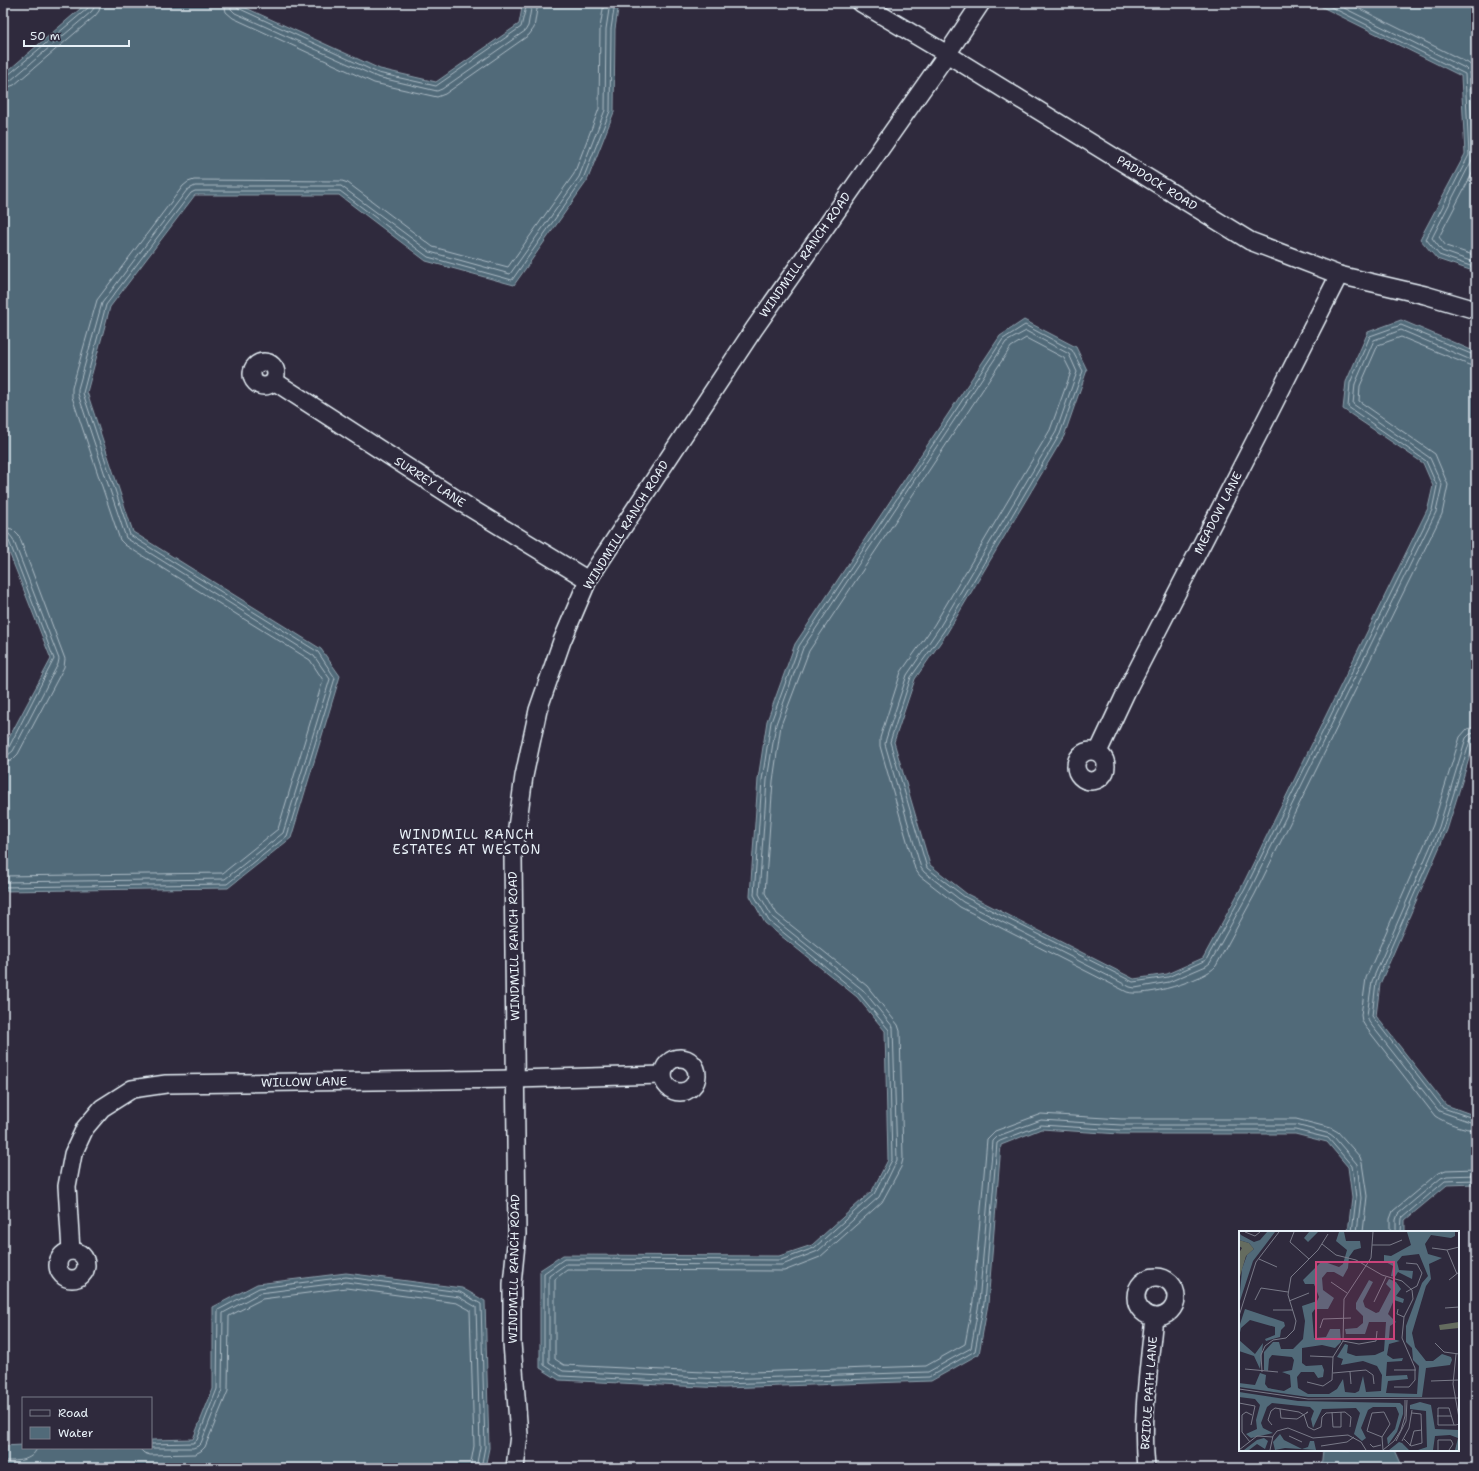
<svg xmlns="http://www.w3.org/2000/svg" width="1479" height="1471" font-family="'Shantell Sans',sans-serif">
  <rect width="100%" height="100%" fill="#2f2a3d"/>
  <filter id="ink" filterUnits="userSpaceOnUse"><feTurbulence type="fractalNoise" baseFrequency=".025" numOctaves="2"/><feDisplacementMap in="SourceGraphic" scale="8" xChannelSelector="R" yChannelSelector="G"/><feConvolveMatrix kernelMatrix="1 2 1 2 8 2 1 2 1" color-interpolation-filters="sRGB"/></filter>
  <g filter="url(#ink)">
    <!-- water -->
    <g fill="#516a79" stroke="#8da0ac">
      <polygon points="87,3 235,3 380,69 436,82 519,24 523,3 619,3 615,29 614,112 587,181 514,285 426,261 339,195 195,195 110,307 87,392 133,532 321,649 340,676 291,838 228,888 3,891 3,749 51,659 3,537 3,75"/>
      <polygon points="1314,3 1476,3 1476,272 1437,259 1420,239 1465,154 1461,76"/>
      <polygon points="1024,320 1076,347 1087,370 1064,436 947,633 915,679 894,742 930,865 967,894 1134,979 1167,974 1203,958 1241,888 1428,508 1433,486 1423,463 1343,409 1346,382 1368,332 1401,320 1476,352 1476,736 1447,830 1380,984 1376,1016 1446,1105 1476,1116 1476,1184 1447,1185 1405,1220 1405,1232 1348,1232 1352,1197 1348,1167 1327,1142 1295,1134 1120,1134 1041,1129 1001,1145 988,1304 979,1354 931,1381 723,1388 559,1380 540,1368 540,1270 563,1255 779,1256 812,1245 872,1191 888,1160 885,1031 857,997 765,923 750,896 758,779 767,721 795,644 1000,336"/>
      <polygon points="346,1273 462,1288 485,1301 489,1448 485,1468 3,1468 3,1446 23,1445 23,1448 151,1448 151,1440 193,1439 213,1389 213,1307 257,1284"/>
      <polygon points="1323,1450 1394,1450 1402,1468 1321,1468"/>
    </g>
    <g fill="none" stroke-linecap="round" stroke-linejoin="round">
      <!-- shore -->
      <g stroke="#acbbc5" stroke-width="1">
        <polyline points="224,3 226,12 233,18 374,83 437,97 445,94 529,35 534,28 538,3"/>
        <polyline points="230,3 231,9 235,13 377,77 437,91 442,89 525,31 528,26 532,3"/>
        <polyline points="235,3 238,8 378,73 436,86 521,27 527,3"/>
        <polyline points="1323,3 1465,74 1469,155 1426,239 1439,255 1476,268"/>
        <polyline points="1334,3 1465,68 1469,72 1474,156 1432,238 1442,251 1476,263"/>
        <polyline points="1348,3 1468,63 1473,67 1476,73"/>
        <polyline points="3,78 7,76 88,8 90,3"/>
        <polyline points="3,83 10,81 91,12 94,8 95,3"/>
        <polyline points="3,89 14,85 95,16 99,11 101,3"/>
        <polyline points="1476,166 1439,237 1446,246 1476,256"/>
        <polyline points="3,527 12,529 19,536 65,659 64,667 18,754 11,761 3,762"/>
        <polyline points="3,533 9,534 13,539 59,659 58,664 13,751 8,755 3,756"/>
        <polyline points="3,538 6,538 9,541 54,659 8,749 3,751"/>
        <path d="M 1476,727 L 1467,729 L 1460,737 L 1433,825 L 1366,978 L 1361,1015 L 1362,1021 L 1365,1026 L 1435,1116 C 1443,1122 1466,1130 1476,1130"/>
        <polyline points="1476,733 1470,734 1466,738 1439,827 1372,981 1367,1015 1369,1022 1439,1111 1476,1124"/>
        <polyline points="1476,738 1472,738 1470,741 1443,828 1376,982 1372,1016 1443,1108 1476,1119"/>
        <polyline points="3,876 223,873 278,829 323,680 310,660 125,545 120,540 72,397 72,388 97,300 183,186 188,182 194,180 342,181 348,183 433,247 508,267 574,174 599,109 600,28 604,3"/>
        <polyline points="3,882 225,879 283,833 330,679 314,656 126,538 78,394 78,389 102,303 187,190 195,186 341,186 430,252 510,274 579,177 605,110 606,29 610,3"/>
        <polyline points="3,887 227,884 287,836 335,678 318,652 130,535 83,393 106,305 191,193 195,191 340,191 428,257 512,280 583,179 610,111 611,29 615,3"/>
        <polyline points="1352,1232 1356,1198 1352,1166 1328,1138 1295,1130 1120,1130 1041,1125 1000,1141 997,1143 984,1303 975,1351 929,1377 723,1384 561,1376 544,1365 544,1273 564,1259 781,1260 814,1248 874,1194 892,1160 889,1030 859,994 769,921 754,895 762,780 771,722 799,646 1003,339 1025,325 1072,350 1083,371 1060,434 944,631 911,677 890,742 927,868 965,897 1133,982 1168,977 1206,960 1245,889 1432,510 1437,486 1426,461 1348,407 1350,383 1370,336 1401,325 1476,356"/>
        <polyline points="1357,1232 1361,1198 1357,1164 1334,1137 1330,1134 1296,1125 1121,1125 1041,1120 998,1136 993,1141 979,1303 971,1348 928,1372 723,1379 563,1371 549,1362 549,1276 566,1264 782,1265 818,1251 879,1197 895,1164 897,1160 893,1027 863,990 773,918 759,894 767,780 776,724 803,648 1006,342 1026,331 1069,354 1077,372 1056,432 939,628 907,675 886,739 885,744 921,868 924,872 963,902 1130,987 1135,988 1169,982 1206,966 1210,963 1249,892 1436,512 1442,485 1430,458 1353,404 1355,384 1374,340 1401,330 1471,360 1476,361"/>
        <path d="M 1363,1232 L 1367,1196 L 1362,1163 L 1360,1157 L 1338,1132 L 1331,1128 L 1296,1119 L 1121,1119 L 1041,1114 L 995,1131 L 987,1139 L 973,1302 L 965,1344 L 926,1366 L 723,1373 L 564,1365 L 555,1359 L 555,1279 L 567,1270 L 784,1271 L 820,1257 L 882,1202 L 901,1167 L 903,1159 L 900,1031 L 898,1025 L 867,986 L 777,914 L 765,893 L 773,781 L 781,725 L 809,651 L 1011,347 L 1026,338 L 1064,358 L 1071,372 L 1050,430 L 934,625 L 901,672 L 880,738 L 880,746 L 915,869 L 920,876 L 960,907 L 1127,992 C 1144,998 1205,980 1216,966 L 1255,894 L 1442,514 L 1448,485 L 1435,454 L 1359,401 L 1360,386 L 1378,345 L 1401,337 L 1469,365 L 1476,367"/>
        <polyline points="1390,1232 1390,1219 1393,1211 1438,1173 1446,1170 1476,1169"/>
        <polyline points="1396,1232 1396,1220 1398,1214 1441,1178 1447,1176 1476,1175"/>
        <polyline points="1401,1232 1402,1218 1445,1181 1476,1180"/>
        <polyline points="151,1444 193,1443 197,1440 217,1389 218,1310 259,1288 346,1277 460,1292 481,1304 485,1447 481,1468"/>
        <polyline points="139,1448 144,1453 150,1455 195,1454 201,1451 205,1447 228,1391 229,1316 262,1299 346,1288 457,1303 470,1310 474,1446 470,1468"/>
        <polyline points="148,1448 193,1448 198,1446 201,1443 222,1390 223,1313 260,1293 346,1282 459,1297 476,1307 480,1447 476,1468"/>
        <path d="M 3,1461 C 16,1461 32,1462 37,1448"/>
      </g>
      <!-- minor casing -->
      <g stroke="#e8f1f8" stroke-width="20">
        <g id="minor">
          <polyline points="861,3 947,54 1250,241 1339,275 1425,295 1476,310"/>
          <circle cx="264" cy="374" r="12"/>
          <polyline points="274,381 467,506 588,580"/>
          <circle cx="1091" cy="766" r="15"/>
          <polyline points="1098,752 1129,686 1261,429 1339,275"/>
          <circle cx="680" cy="1075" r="17"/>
          <polyline points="71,1251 67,1186 73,1154 85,1128 102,1108 132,1089 166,1084 515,1079 663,1075"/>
          <circle cx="72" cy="1265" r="14"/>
          <circle cx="1156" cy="1297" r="20"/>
          <polyline points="515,1468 519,1435 512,1343 512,1284 517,1234 513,857 524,776 538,710 562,641 588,580 754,329 947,54 981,3"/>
          <path d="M 1146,1468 C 1141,1418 1149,1367 1154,1317"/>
        </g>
      </g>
      <!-- minor -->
      <use href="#minor" stroke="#2f2a3d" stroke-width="17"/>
    </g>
  </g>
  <g text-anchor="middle" stroke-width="4" stroke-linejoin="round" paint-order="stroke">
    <!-- street labels -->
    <g font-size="12" fill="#e8f1f8" stroke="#2f2a3d">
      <text transform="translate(1157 183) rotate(32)" y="4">PADDOCK ROAD</text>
      <text transform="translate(805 255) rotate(-55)" y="4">WINDMILL RANCH ROAD</text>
      <text transform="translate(430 482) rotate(33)" y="4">SURREY LANE</text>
      <text transform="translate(1218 513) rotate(-63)" y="4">MEADOW LANE</text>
      <text transform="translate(626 525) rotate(-58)" y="4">WINDMILL RANCH ROAD</text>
      <text transform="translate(514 946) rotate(-91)" y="4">WINDMILL RANCH ROAD</text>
      <text transform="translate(304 1082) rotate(-1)" y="4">WILLOW LANE</text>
      <text transform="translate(514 1269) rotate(-89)" y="4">WINDMILL RANCH ROAD</text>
      <text transform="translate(1149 1393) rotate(-86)" y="4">BRIDLE PATH LANE</text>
    </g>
    <!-- neighbourhood labels -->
    <g font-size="13" letter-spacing="1" fill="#e8f1f8" stroke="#2f2a3d">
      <text x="467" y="839">WINDMILL RANCH<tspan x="467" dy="15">ESTATES AT WESTON</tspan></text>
    </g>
  </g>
  <!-- overview -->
  <g transform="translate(1239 1231)">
    <rect width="220" height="220" fill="#2f2a3d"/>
    <path d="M 0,9 L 10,12 L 15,18 L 7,25 L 0,49 L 0,22 L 3,17 L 0,15 ZM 220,91 L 220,97 L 201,99 L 200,94 Z" fill="#656c5f"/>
    <path d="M 0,1 L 2,4 L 15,11 L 21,9 L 28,1 L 36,1 L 14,30 L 0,73 L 3,38 L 8,24 L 15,18 L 10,12 L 0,9 ZM 70,1 L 79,1 L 69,11 L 65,7 ZM 100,1 L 105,1 L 107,10 L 121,10 L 122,17 L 115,19 L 110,26 L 109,37 L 104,46 L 95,41 L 88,41 L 83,47 L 84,59 L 95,67 L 89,78 L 76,78 L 73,82 L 75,107 L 87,106 L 91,98 L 101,98 L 102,111 L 96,117 L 83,114 L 63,117 L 63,132 L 67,135 L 83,134 L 85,139 L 84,146 L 79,147 L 75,141 L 62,141 L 58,146 L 59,157 L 69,163 L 90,163 L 98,158 L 104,148 L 106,161 L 116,162 L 120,160 L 124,145 L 127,161 L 142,160 L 143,144 L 138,135 L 124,130 L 102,134 L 104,128 L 98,126 L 106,113 L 109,114 L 108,122 L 117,125 L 136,124 L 145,120 L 147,91 L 130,91 L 126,103 L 107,103 L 106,98 L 118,97 L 124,92 L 124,85 L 117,78 L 117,72 L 130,49 L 134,51 L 124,70 L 126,76 L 137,82 L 140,81 L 152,58 L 147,53 L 150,48 L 157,51 L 162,58 L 157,65 L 165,68 L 164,72 L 155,69 L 149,83 L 157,91 L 151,95 L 150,107 L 161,110 L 150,113 L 148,124 L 154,128 L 164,127 L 163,130 L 148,131 L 147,145 L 168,144 L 169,148 L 149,150 L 147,162 L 178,163 L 180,135 L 174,129 L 173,117 L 167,111 L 167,95 L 183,52 L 189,45 L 180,23 L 163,25 L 158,31 L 160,39 L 174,40 L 173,48 L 159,41 L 156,46 L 152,45 L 154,35 L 145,30 L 145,24 L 152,25 L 172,14 L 168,1 L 216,1 L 216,5 L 212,7 L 192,4 L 186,13 L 189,23 L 203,27 L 190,33 L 192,48 L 187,55 L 173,102 L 176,116 L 187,130 L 194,130 L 203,123 L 212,126 L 213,129 L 211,134 L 187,137 L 183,166 L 69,166 L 0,156 L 0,152 L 16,154 L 21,142 L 27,144 L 26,153 L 29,157 L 45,160 L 52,156 L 51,144 L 43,141 L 53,139 L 55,129 L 53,126 L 33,124 L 30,128 L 29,140 L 25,139 L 25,121 L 34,111 L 40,111 L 42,118 L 54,118 L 64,108 L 66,90 L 63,75 L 78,70 L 80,66 L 75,53 L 66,53 L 64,49 L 83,30 L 100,36 L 104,33 L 108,19 L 97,10 ZM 6,78 L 45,91 L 46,95 L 42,99 L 41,106 L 27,110 L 26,108 L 36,104 L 36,96 L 11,89 L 2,97 L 0,106 L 0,96 ZM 0,109 L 16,123 L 24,112 L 21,138 L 15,125 L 0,120 ZM 0,161 L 59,170 L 161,172 L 164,175 L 164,183 L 158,201 L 149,214 L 148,207 L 156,198 L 160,183 L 157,176 L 134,176 L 129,179 L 122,197 L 127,207 L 123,210 L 115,203 L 121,182 L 117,177 L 83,178 L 74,197 L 72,188 L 75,180 L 71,176 L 33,172 L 28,176 L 22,192 L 24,197 L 34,202 L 12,207 L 7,203 L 18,198 L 17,189 L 21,174 L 16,168 L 0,166 ZM 181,171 L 192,174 L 196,198 L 220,199 L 220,219 L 216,219 L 219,207 L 211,204 L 196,205 L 194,219 L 179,219 L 188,216 L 187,180 L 171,178 L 171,174 ZM 41,203 L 45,209 L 63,218 L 69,216 L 71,210 L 75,210 L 77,219 L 46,217 L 36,219 L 34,211 ZM 25,207 L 29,210 L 26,218 L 18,213 L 10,219 L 5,219 L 18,209 ZM 160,211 L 163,212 L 170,219 L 150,219 Z" fill="#516a79"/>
    <path fill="none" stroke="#797a88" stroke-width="1" d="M 6,1 L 16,5 L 21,1M 55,1 L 51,11 L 70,28M 83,13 L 97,24 L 117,29 L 143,44 L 163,50 L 173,59 L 174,68 L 165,86 L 163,107 L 176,137 L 176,149 L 170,156 L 155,156M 133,14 L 151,14 L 163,9M 193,17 L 208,19M 20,28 L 38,36M 167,32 L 178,33 L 183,42 L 178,55 L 167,61M 218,43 L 208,19 L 220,16M 210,49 L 220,41M 92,51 L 108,62M 16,69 L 22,57 L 49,61M 50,70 L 70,62M 135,71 L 147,46M 206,77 L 220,76M 159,78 L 158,83 L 165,86M 34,79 L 54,79M 0,85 L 17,31 L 40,1M 81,97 L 84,88 L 112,87M 104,110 L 120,113 L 137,110 L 138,100M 196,112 L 205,121 L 220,123M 217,123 L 214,153 L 220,187M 71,125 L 94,126M 6,138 L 39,141M 155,139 L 177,139M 23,141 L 22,124 L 26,115 L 34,109 L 47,107 L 55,99 L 57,90 L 49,64 L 52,46 L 79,19 L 89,3M 111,141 L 112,153M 94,142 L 127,139 L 134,144 L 135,153M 192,150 L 220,149M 68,151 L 84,155 L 93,149 L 94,126 L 104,110 L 105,68 L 132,27 L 134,1M 0,158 L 69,168 L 220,167M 0,172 L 16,175 L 12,194M 41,178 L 42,187 L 58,188 L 69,181 L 67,182M 93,181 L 94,196 L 102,196 L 102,181M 145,181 L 151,193 L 143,206 L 128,200 L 133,182 ZM 198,185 L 212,185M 33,194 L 29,189 L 32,180 L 36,177 L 60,181 L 65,184 L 69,196 L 75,199 L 82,196 L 83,186 L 87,182 L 106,181 L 112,186 L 111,196M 215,194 L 210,177 L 199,177 L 199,194 L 217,194 L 220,193M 50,205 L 63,211M 143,206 L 144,219M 165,208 L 172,215 L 183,212 L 182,183 L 173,182M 157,210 L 167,190 L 168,169M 163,210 L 170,197 L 173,179M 11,211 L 3,201 L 3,184 L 7,181 L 13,184M 131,213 L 134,216 L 142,214M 82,215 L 108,211 L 115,206M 171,215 L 175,200 L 183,199M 0,219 L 18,205 L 34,206M 31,219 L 34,205 L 38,200 L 49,197 L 74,207 L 109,204 L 122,211 L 127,219M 144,219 L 155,210 L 162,199 L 166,185 L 166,169M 199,219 L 199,209 L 212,209 L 214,213 L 210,219"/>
    <path fill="#ca437a" fill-opacity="0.15" stroke="#ca437a" stroke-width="2" d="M 77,31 L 155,31 L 155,108 L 77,108 Z"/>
    <rect width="220" height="220" fill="none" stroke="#e8f1f8" stroke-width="2"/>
  </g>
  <!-- margin -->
  <rect width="1479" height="1471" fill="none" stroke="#2f2a3d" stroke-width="16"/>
  <rect x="8" y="8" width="1463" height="1455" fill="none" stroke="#e8f1f8" stroke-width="1.5" filter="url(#ink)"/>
  <!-- legend -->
  <rect x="22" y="1397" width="130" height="52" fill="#2f2a3d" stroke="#797a88"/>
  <rect x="30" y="1410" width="20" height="6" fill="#2f2a3d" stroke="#797a88"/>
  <text x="58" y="1417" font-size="12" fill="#e8f1f8">Road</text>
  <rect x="30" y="1427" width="20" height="12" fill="#516a79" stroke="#797a88"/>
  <text x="58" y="1437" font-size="12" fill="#e8f1f8">Water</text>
  <!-- scale -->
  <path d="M24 40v6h105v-6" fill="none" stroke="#e8f1f8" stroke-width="2"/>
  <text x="30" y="40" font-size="12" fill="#e8f1f8" stroke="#2f2a3d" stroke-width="3" paint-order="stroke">50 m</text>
</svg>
